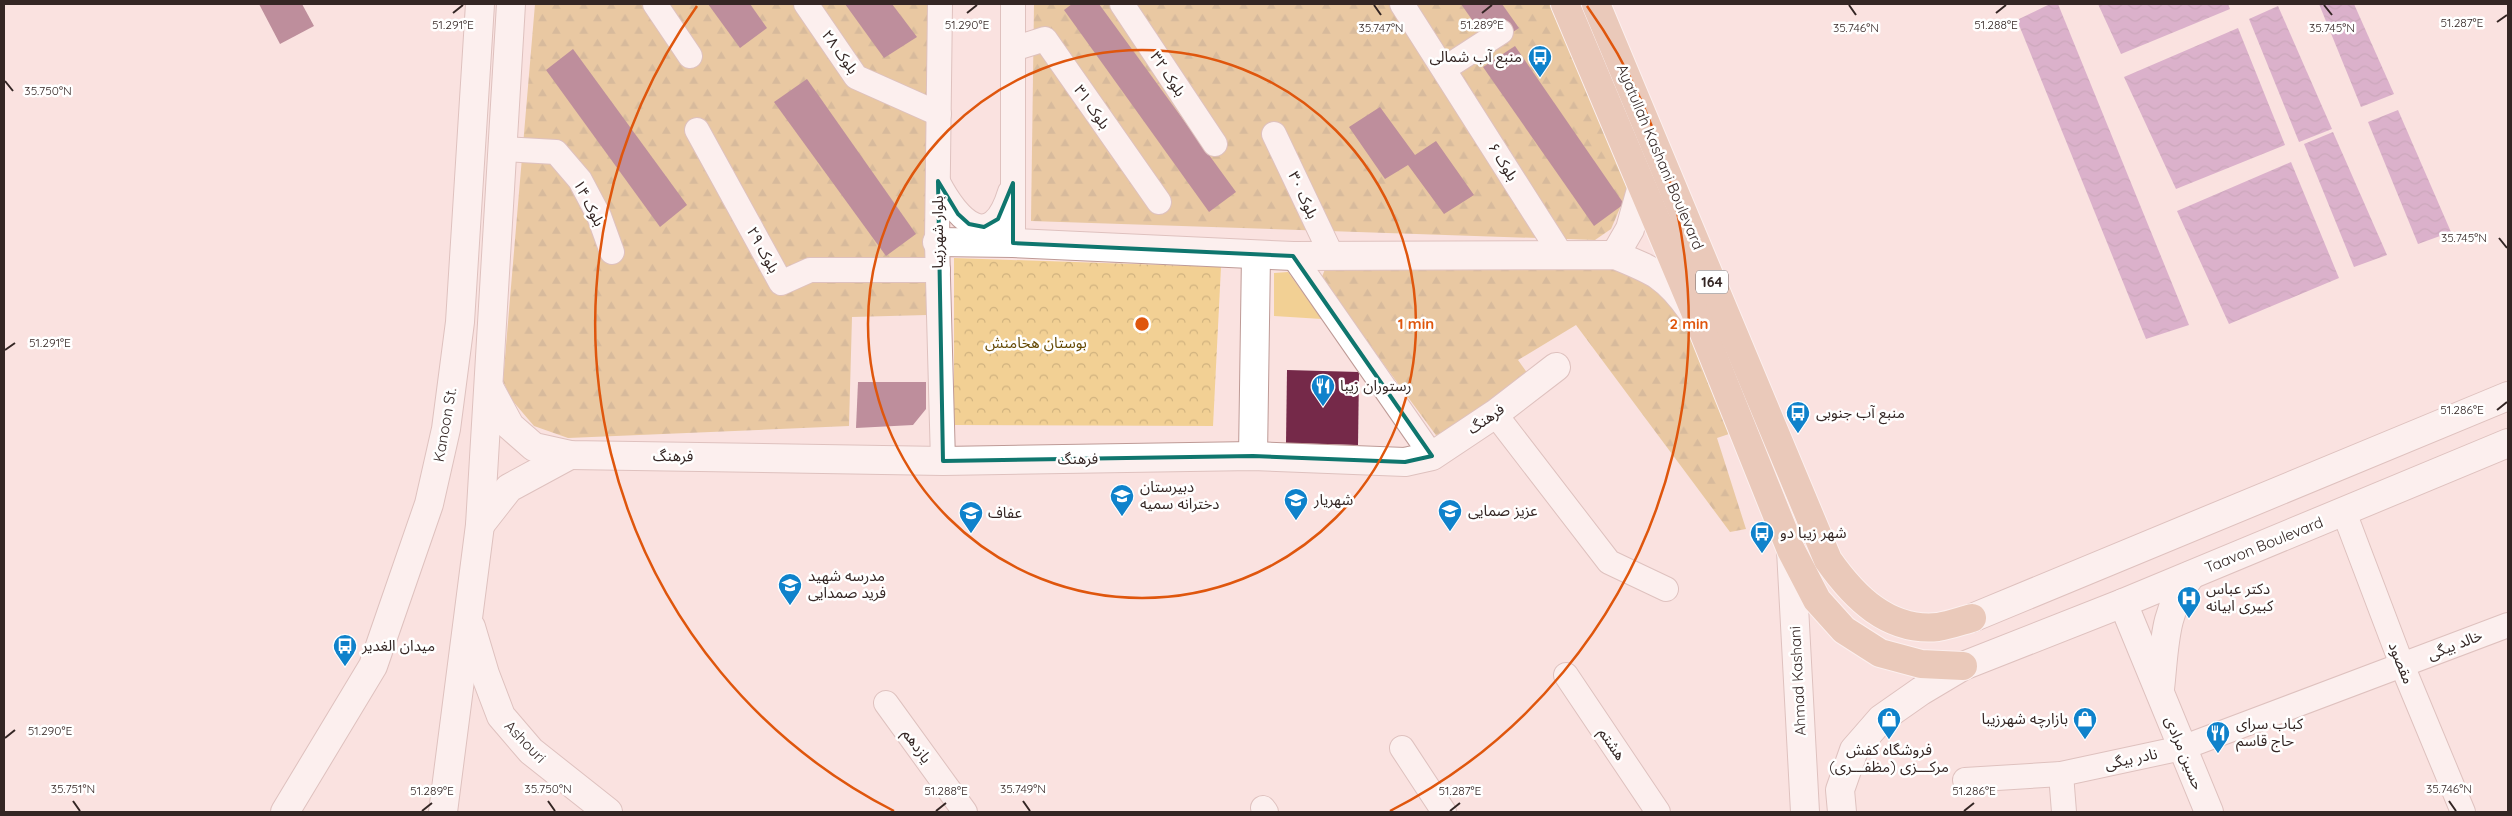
<svg xmlns="http://www.w3.org/2000/svg" width="2512" height="816" font-family="Quicksand,'Noto Sans Arabic',sans-serif">
  <defs>
    <pattern id="forest-firs" width="22" height="20" patternUnits="userSpaceOnUse" patternTransform="scale(1.25)"><rect width="22" height="20" fill="#d4a958"/><path d="M5 1l3.5 6h-7zM16 11l3.5 6h-7z" fill="#ad8949"/></pattern>
    <pattern id="park-crowns" width="20" height="18" patternUnits="userSpaceOnUse" patternTransform="scale(1.25)"><rect width="20" height="18" fill="#f2d094"/><path d="M2 6a3 3 0 1 1 6 0M12 15a3 3 0 1 1 6 0" fill="none" stroke="#d0b27f"/></pattern>
    <pattern id="water-waves" width="16" height="10" patternUnits="userSpaceOnUse" patternTransform="scale(1.25)"><rect width="16" height="10" fill="#b676b1"/><path d="M0 5q4-4 8 0t8 0" fill="none" stroke="#956190"/></pattern>
  </defs>
  <rect width="100%" height="100%" fill="#fae2e0"/>
  <!-- green -->
  <polygon fill="#f2d094" points="1288,272 1322,319 1274,316 1274,273"/>
  <!-- forest -->
  <g fill="url(#forest-firs)">
    <polygon points="535,4 935,4 927,315 852,317 849,426 568,438 534,426 511,399 503,381"/>
    <polygon points="1034,4 1553,4 1629,187 1611,229 1595,240 1031,221"/>
    <path d="M 1326,267 L 1620,269 C 1638,278 1658,287 1672,301 C 1697,324 1720,400 1732,433 L 1717,438 L 1746,529 L 1730,532 L 1576,325 L 1518,360 L 1528,374 L 1438,438 L 1321,279 Z"/>
  </g>
  <!-- park -->
  <polygon fill="url(#park-crowns)" points="954,258 1221,267 1213,426 954,425"/>
  <!-- water -->
  <g fill="url(#water-waves)">
    <polygon points="2050,4 2058,4 2189,325 2146,339 2017,20"/>
    <polygon points="2098,4 2228,4 2230,9 2121,54"/>
    <polygon points="2319,4 2354,4 2394,94 2361,107"/>
    <polygon points="2278,6 2332,129 2299,142 2249,19"/>
    <polygon points="2238,28 2285,145 2176,189 2124,77"/>
    <polygon points="2398,110 2451,232 2418,244 2368,122"/>
    <polygon points="2333,132 2387,255 2354,267 2304,144"/>
    <polygon points="2291,162 2339,278 2229,324 2177,211"/>
  </g>
  <!-- building -->
  <g fill="#752949">
    <polygon points="259,4 302,4 314,26 280,44"/>
    <polygon points="708,4 750,4 767,28 740,48"/>
    <polygon points="845,4 892,4 917,37 884,58"/>
    <polygon points="1072,4 1099,4 1236,192 1209,212 1064,10"/>
    <polygon points="1461,4 1502,4 1519,28 1491,47"/>
    <polygon points="1515,46 1624,204 1594,226 1483,67"/>
    <polygon points="573,49 687,205 660,227 546,70"/>
    <polygon points="807,79 916,234 886,256 774,102"/>
    <polygon points="1380,107 1415,155 1436,141 1474,195 1444,214 1408,165 1385,179 1349,127"/>
    <polygon points="1287,370 1359,372 1358,445 1286,443"/>
    <polygon points="858,382 926,382 926,409 913,425 856,428"/>
  </g>
  <g fill="none" stroke-linecap="round" stroke-linejoin="round">
    <!-- street casing -->
    <g stroke="#be9a96" stroke-width="26">
      <g id="street">
        <polyline points="655,4 690,56"/>
        <polyline points="806,4 856,77 939,114"/>
        <polyline points="940,4 937,242 943,461"/>
        <polyline points="1122,4 1215,144"/>
        <polyline points="1402,4 1562,256"/>
        <polyline points="1013,49 1045,39 1159,202"/>
        <polyline points="1444,69 1501,32"/>
        <polyline points="697,130 781,283 810,270 938,270"/>
        <polyline points="1274,134 1332,256"/>
        <polyline points="503,149 556,152 580,180 599,216 612,252"/>
        <path d="M 938,182 C 958,221 991,254 1010,192"/>
        <polyline points="1013,243 1013,4"/>
        <polyline points="1293,256 1432,456"/>
        <polyline points="1495,414 1609,562 1666,589"/>
        <polyline points="2344,512 2402,665 2463,812"/>
        <polyline points="1566,675 1658,812"/>
        <polyline points="886,703 965,812"/>
        <polyline points="1402,748 1444,812"/>
        <polyline points="2061,774 2064,812"/>
        <polyline points="1965,780 2061,774 2182,748 2508,625"/>
        <polyline points="1263,808 1266,812"/>
      </g>
    </g>
    <!-- secondary casing -->
    <g stroke="#be9a96" stroke-width="30">
      <g id="secondary">
        <path d="M 937,242 L 1013,243 L 1293,256 L 1615,255 C 1654,271 1666,275 1691,310"/>
        <polyline points="1615,255 1630,229 1642,186"/>
        <polyline points="489,387 510,426 534,447 570,455 943,461 1253,456 1405,462 1432,456 1495,414 1556,367"/>
        <polyline points="1253,456 1256,255"/>
        <polyline points="480,525 509,488 570,455"/>
        <polyline points="1791,550 1805,812"/>
        <polyline points="2123,603 2209,812"/>
        <polyline points="1972,618 2508,396"/>
        <polyline points="471,627 485,674 501,716 531,751 608,812"/>
        <path d="M 2160,689 C 2165,645 2163,612 2191,575"/>
        <polyline points="285,812 373,666 429,504 446,429 460,322 480,4"/>
        <polyline points="443,812 480,525 511,4"/>
        <polyline points="1842,812 1840,790 1854,750 1881,719 1921,691 1963,666 2123,603 2508,443"/>
      </g>
    </g>
    <!-- primary casing -->
    <g stroke="#fff" stroke-width="30">
      <g id="primary">
        <polyline points="1565,4 1699,321 1791,550 1817,600 1844,630 1880,653 1921,664 1963,666"/>
        <path d="M 1596,4 L 1828,560 C 1854,597 1888,632 1938,627 C 1950,625 1961,621 1972,618"/>
      </g>
    </g>
    <!-- street -->
    <use href="#street" stroke="#fff" stroke-width="24"/>
    <!-- secondary -->
    <use href="#secondary" stroke="#fff" stroke-width="28"/>
    <!-- primary -->
    <use href="#primary" stroke="#d7ab8c" stroke-width="28"/>
  </g>
  <!-- marked area -->
  <path d="M0 0H2512V816H0ZM 938,181 L 958,214 L 969,224 L 984,227 L 998,219 L 1013,183 L 1013,243 L 1293,256 L 1432,456 L 1405,462 L 1253,456 L 943,461 Z" fill="#fae2e0" fill-opacity=".55" fill-rule="evenodd"/>
  <path fill="none" stroke="#0f766e" stroke-width="4" stroke-linejoin="round" d="M 938,181 L 958,214 L 969,224 L 984,227 L 998,219 L 1013,183 L 1013,243 L 1293,256 L 1432,456 L 1405,462 L 1253,456 L 943,461 Z"/>
  <!-- ticks -->
  <path fill="none" stroke="#342624" stroke-width="2" d="M 1374,5 L 1381,15M 1849,5 L 1856,15M 2324,5 L 2332,15M 453,13 L 463,5M 967,13 L 977,5M 1482,13 L 1492,5M 1996,13 L 2006,5M 2497,22 L 2507,15M 5,81 L 13,91M 2499,238 L 2507,248M 5,350 L 15,343M 2497,410 L 2507,402M 5,738 L 15,730M 73,801 L 80,811M 548,801 L 555,811M 1023,801 L 1030,811M 2449,801 L 2456,811M 422,811 L 432,803M 936,811 L 946,803M 1450,811 L 1460,803M 1964,811 L 1974,803"/>
  <!-- distance rings -->
  <g fill="none" stroke="#df560d" stroke-width="2.5">
    <circle cx="1142" cy="324" r="274"/>
    <path d="M894 811A547 547 0 0 1 697 6M1587 6A547 547 0 0 1 1390 811"/>
  </g>
  <!-- icons -->
  <defs>
    <g id="bus-pin" transform="scale(1.25)"><path d="M0 17L-7.5 6A9.5 9.5 0 1 1 7.5 6Z" fill="#0f82cb" stroke="#fff"/><path d="M-5-6H5V4H4V6H2V4H-2V6H-4V4H-5ZM-3.5-4V0h7V-4ZM-3.5 1.2v1.5H-2V1.2ZM2 1.2v1.5H3.5V1.2Z" fill="#fff"/></g>
    <g id="restaurant-pin" transform="scale(1.25)"><path d="M0 17L-7.5 6A9.5 9.5 0 1 1 7.5 6Z" fill="#0f82cb" stroke="#fff"/><path d="M-5-6h1v4h1v-4h1v4h1v-4h1v5L-1.5 .5V6h-2V.5L-5-1ZM5-6V6H3V1.5H1.5Q1.5-4 5-6Z" fill="#fff"/></g>
    <g id="school-pin" transform="scale(1.25)"><path d="M0 17L-7.5 6A9.5 9.5 0 1 1 7.5 6Z" fill="#0f82cb" stroke="#fff"/><path d="M0-5L7-2L0 1L-7-2ZM-4 1L0 2.5L4 1V4Q0 6-4 4Z" fill="#fff"/></g>
    <g id="hospital-pin" transform="scale(1.25)"><path d="M0 17L-7.5 6A9.5 9.5 0 1 1 7.5 6Z" fill="#0f82cb" stroke="#fff"/><path d="M-5-5h3v3.5h4V-5h3V5h-3V1.5h-4V5h-3Z" fill="#fff"/></g>
    <g id="shop-pin" transform="scale(1.25)"><path d="M0 17L-7.5 6A9.5 9.5 0 1 1 7.5 6Z" fill="#0f82cb" stroke="#fff"/><path d="M-5-2.5h2.3a2.7 3.5 0 0 1 5.4 0H5L5.5 6h-11ZM-1.5-2.5h3a1.5 2.3 0 0 0-3 0Z" fill="#fff"/></g>
  </defs>
  <g fill-rule="evenodd">
    <use href="#bus-pin" x="1540" y="57"/>
    <use href="#restaurant-pin" x="1323" y="386"/>
    <use href="#bus-pin" x="1798" y="413"/>
    <use href="#school-pin" x="1122" y="496"/>
    <use href="#school-pin" x="1296" y="500"/>
    <use href="#school-pin" x="1450" y="511"/>
    <use href="#school-pin" x="971" y="513"/>
    <use href="#bus-pin" x="1762" y="533"/>
    <use href="#school-pin" x="790" y="585"/>
    <use href="#hospital-pin" x="2189" y="598"/>
    <use href="#bus-pin" x="345" y="646"/>
    <use href="#shop-pin" x="1889" y="719"/>
    <use href="#shop-pin" x="2085" y="719"/>
    <use href="#restaurant-pin" x="2218" y="733"/>
  </g>
  <g text-anchor="middle" stroke-width="5" stroke-linejoin="round" paint-order="stroke">
    <!-- shield labels -->
    <rect fill="#fff" stroke="#716766" stroke-width="1" x="1696" y="270.5" width="32" height="23" rx="4"/>
    <g font-size="14" font-weight="bold" fill="#342624">
      <text x="1712" y="287">164</text>
    </g>
    <!-- street labels -->
    <g font-size="15" fill="#342624" stroke="#fff">
      <text transform="translate(840 52) rotate(54)" y="5">بلوک ۲۸</text>
      <text transform="translate(1168 74) rotate(56)" y="5">بلوک ۳۲</text>
      <text transform="translate(1092 107) rotate(55)" y="5">بلوک ۳۱</text>
      <text transform="translate(1660 157) rotate(67)" y="5">Ayatullah Kashani Boulevard</text>
      <text transform="translate(1503 162) rotate(58)" y="5">بلوک ۶</text>
      <text transform="translate(1303 195) rotate(65)" y="5">بلوک ۳۰</text>
      <text transform="translate(589 203) rotate(63)" y="5">بلوک ۱۴</text>
      <text transform="translate(938 232) rotate(-90)" y="5">بلوار شهرزیبا</text>
      <text transform="translate(763 250) rotate(61)" y="5">بلوک ۲۹</text>
      <text transform="translate(1486 419) rotate(-35)" y="5">فرهنگ</text>
      <text transform="translate(445 425) rotate(-80)" y="5">Kanoon St.</text>
      <text transform="translate(673 456) rotate(1)" y="5">فرهنگ</text>
      <text transform="translate(1078 459) rotate(-1)" y="5">فرهنگ</text>
      <text transform="translate(2264 545) rotate(-22)" y="5">Taavon Boulevard</text>
      <text transform="translate(2455 645) rotate(-21)" y="5">خالد بیگی</text>
      <text transform="translate(2401 663) rotate(68)" y="5">مقصود</text>
      <text transform="translate(1798 681) rotate(-93)" y="5">Ahmad Kashani</text>
      <text transform="translate(525 742) rotate(46)" y="5">Ashouri</text>
      <text transform="translate(1612 744) rotate(56)" y="5">هشتم</text>
      <text transform="translate(917 746) rotate(54)" y="5">یازدهم</text>
      <text transform="translate(2184 753) rotate(68)" y="5">حسین مرادی</text>
      <text transform="translate(2131 759) rotate(-12)" y="5">نادر بیگی</text>
    </g>
    <!-- poi labels -->
    <g font-size="15" fill="#342624" stroke="#fff" text-anchor="start">
      <text x="1522" y="62" text-anchor="end">منبع آب شمالی</text>
      <text x="1340" y="391">رستوران زیبا</text>
      <text x="1816" y="418">منبع آب جنوبی</text>
      <text x="1140" y="492">دبیرستان<tspan x="1140" dy="17">دخترانه سمیه</tspan></text>
      <text x="1314" y="505">شهریار</text>
      <text x="1468" y="516">عزیز صمایی</text>
      <text x="988" y="518">عفاف</text>
      <text x="1780" y="538">شهر زیبا دو</text>
      <text x="808" y="581">مدرسه شهید<tspan x="808" dy="17">فرید صمدایی</tspan></text>
      <text x="2206" y="594">دکتر عباس<tspan x="2206" dy="17">کبیری ابیانه</tspan></text>
      <text x="362" y="651">میدان الغدیر</text>
      <text x="2068" y="724" text-anchor="end">بازارچه شهرزیبا</text>
      <text x="2236" y="729">کباب سرای<tspan x="2236" dy="17">حاج قاسم</tspan></text>
      <text x="1889" y="755" text-anchor="middle">فروشگاه کفش<tspan x="1889" dy="17">مرکـــزی (مظفـــری)</tspan></text>
    </g>
    <!-- park labels -->
    <g font-size="15" fill="#654905" stroke="#fff">
      <text x="1036" y="348">بوستان هخامنش</text>
    </g>
  </g>
  <g font-size="12" text-anchor="middle" fill="#342624" stroke="#fff" stroke-width="5" stroke-linejoin="round" paint-order="stroke">
    <text x="2462" y="27">51.287°E</text>
    <text x="453" y="29">51.291°E</text>
    <text x="967" y="29">51.290°E</text>
    <text x="1482" y="29">51.289°E</text>
    <text x="1996" y="29">51.288°E</text>
    <text x="1381" y="32">35.747°N</text>
    <text x="1856" y="32">35.746°N</text>
    <text x="2332" y="32">35.745°N</text>
    <text x="48" y="95">35.750°N</text>
    <text x="2464" y="242">35.745°N</text>
    <text x="50" y="347">51.291°E</text>
    <text x="2462" y="414">51.286°E</text>
    <text x="50" y="735">51.290°E</text>
    <text x="73" y="793">35.751°N</text>
    <text x="548" y="793">35.750°N</text>
    <text x="1023" y="793">35.749°N</text>
    <text x="2449" y="793">35.746°N</text>
    <text x="432" y="795">51.289°E</text>
    <text x="946" y="795">51.288°E</text>
    <text x="1460" y="795">51.287°E</text>
    <text x="1974" y="795">51.286°E</text>
  </g>
  <circle cx="1142" cy="324" r="8" fill="#df560d" stroke="#fff" stroke-width="2.5"/>
  <g font-size="15" text-anchor="middle" font-weight="bold" fill="#df560d" stroke="#fff" stroke-width="5" stroke-linejoin="round" paint-order="stroke">
    <text x="1416" y="329">1 min</text>
    <text x="1689" y="329">2 min</text>
  </g>
  <!-- border -->
  <rect width="2512" height="816" fill="none" stroke="#342624" stroke-width="10"/>
</svg>
